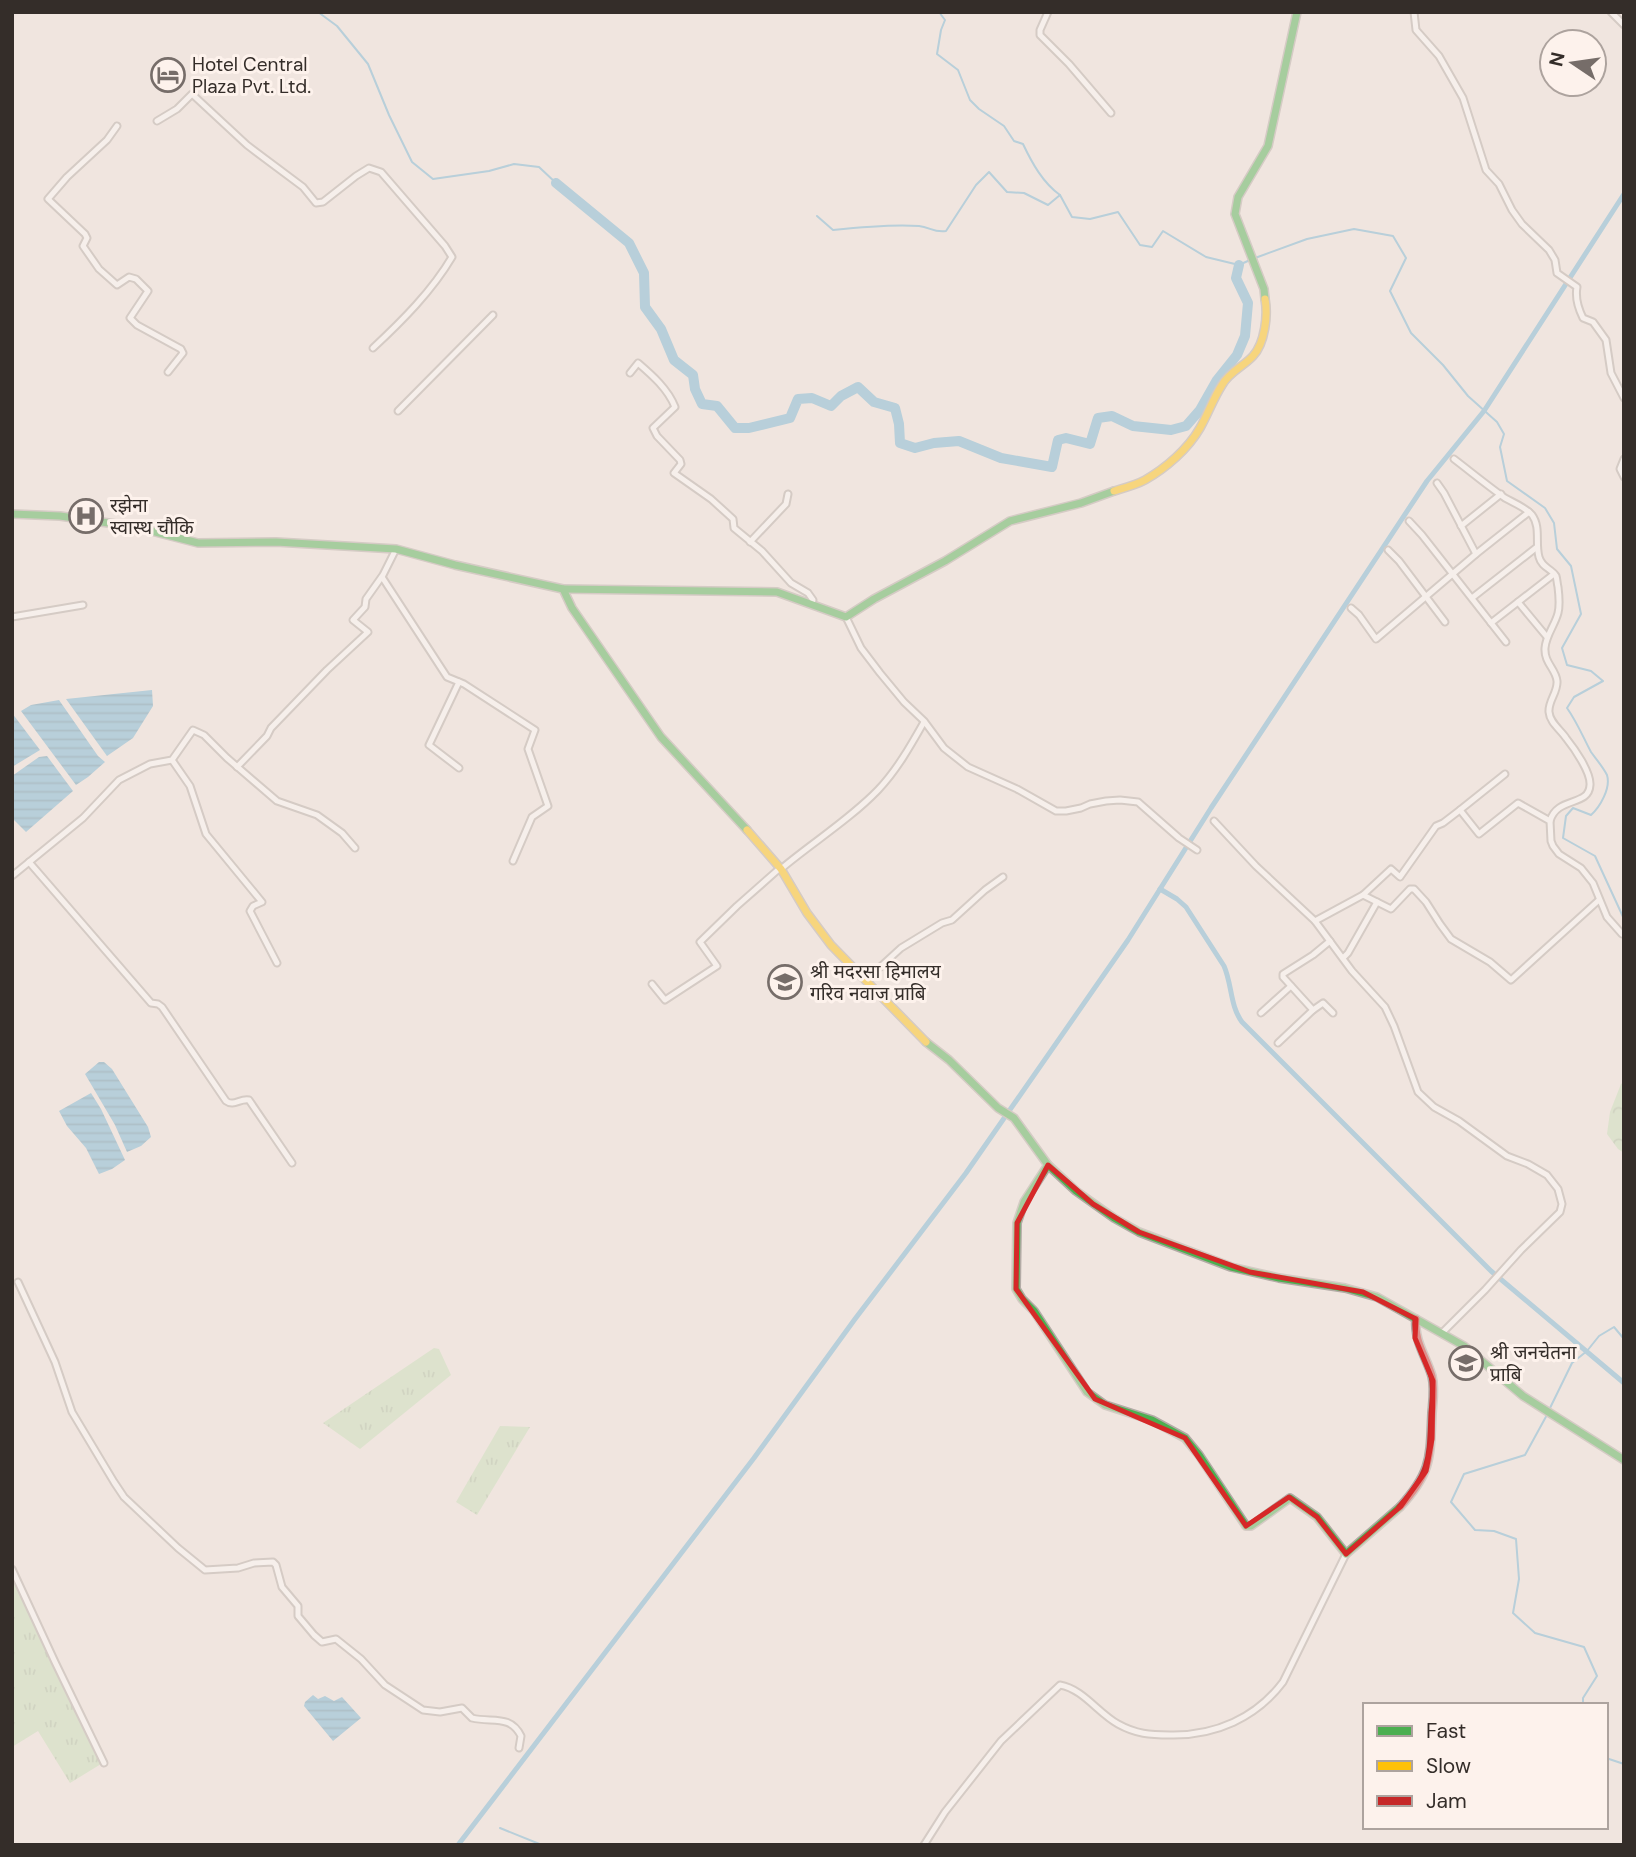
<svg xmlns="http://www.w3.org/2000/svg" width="1636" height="1857" font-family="'DM Sans','Noto Sans Devanagari',sans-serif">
  <defs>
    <pattern id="grass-tufts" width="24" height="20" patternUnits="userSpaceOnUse" patternTransform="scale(1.75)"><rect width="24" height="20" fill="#c5ddb9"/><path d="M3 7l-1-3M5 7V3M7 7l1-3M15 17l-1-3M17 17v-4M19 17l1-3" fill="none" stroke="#aabe9f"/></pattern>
    <pattern id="forest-crowns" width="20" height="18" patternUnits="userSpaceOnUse" patternTransform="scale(1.75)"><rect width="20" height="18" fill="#c5ddb9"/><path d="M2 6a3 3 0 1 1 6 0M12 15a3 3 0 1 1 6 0" fill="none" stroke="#aabe9f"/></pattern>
    <pattern id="water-rules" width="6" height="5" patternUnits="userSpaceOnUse" patternTransform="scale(1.75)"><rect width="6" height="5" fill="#73b3d4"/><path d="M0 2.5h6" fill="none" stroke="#5f92ac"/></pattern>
  </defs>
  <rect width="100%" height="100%" fill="#f0e5df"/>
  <!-- grass -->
  <g fill="url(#grass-tufts)">
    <polygon points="434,1348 439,1349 451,1375 360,1449 323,1423"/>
    <polygon points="500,1426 530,1427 477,1515 456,1502"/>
    <polygon points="12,1576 101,1764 70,1783 38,1731 12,1747"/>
  </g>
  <!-- forest -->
  <polygon fill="url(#forest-crowns)" points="1624,1082 1624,1153 1618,1149 1607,1134 1610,1112 1621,1084"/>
  <!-- water -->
  <g fill="url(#water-rules)">
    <polygon points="152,690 153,706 133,738 107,756 66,699"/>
    <polygon points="59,700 98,756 105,762 88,777 76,785 21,711 31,705"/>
    <polygon points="12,713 40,750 12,767"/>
    <polygon points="47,756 73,791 26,832 12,818 12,776 39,757"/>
    <polygon points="99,1062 104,1062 112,1069 148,1127 151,1137 141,1146 127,1152 115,1125 85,1074"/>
    <polygon points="91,1093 101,1109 125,1160 112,1169 99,1174 86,1148 67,1126 59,1111"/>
    <polygon points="313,1695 318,1699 325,1696 334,1701 342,1697 361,1718 333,1741 304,1706 305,1702"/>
  </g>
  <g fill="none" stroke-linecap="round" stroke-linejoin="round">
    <!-- stream -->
    <g stroke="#73b3d4" stroke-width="2">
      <polyline points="318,12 337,26 368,64 389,115 412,162 433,179 489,171 514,164 539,167 556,183"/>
      <path d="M 939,12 L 945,20 L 941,30 L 937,54 L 958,70 L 970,100 L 979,109 L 1004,126 L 1014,141 L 1023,144 C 1032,163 1043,183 1060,195"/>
      <path d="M 817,216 L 833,230 C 861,227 891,224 919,226 C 930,227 934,233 946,231 L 976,185 L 989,172 L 1007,192 L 1024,193 L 1048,205 L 1060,195 L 1072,217 L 1090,219 L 1118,212 L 1140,245 L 1152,247 L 1163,231 L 1206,257 L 1239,265 L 1250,260"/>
      <path d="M 1255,258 L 1307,239 L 1354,229 L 1393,236 L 1406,258 L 1390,291 L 1411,333 L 1443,365 L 1468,396 L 1497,422 L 1504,434 L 1500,447 L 1507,481 L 1545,508 L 1554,523 L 1557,549 L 1571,566 L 1581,614 L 1562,648 L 1567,665 L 1591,671 L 1603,681 L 1574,697 L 1567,708 C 1577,722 1583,737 1591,752 C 1596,759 1603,767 1607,775 C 1611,788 1600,807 1591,815 L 1573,808 L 1566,816 L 1563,838 L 1595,856 L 1624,919"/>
      <polyline points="1550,1408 1572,1363 1587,1351 1599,1336 1614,1327 1624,1339"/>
      <polyline points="1548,1413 1525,1455 1464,1474 1451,1502 1475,1530 1494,1531 1516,1539 1519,1579 1513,1613 1535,1633 1584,1647 1597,1676 1583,1698 1583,1705"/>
      <polyline points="1606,1758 1624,1764"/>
      <polyline points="500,1828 542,1845"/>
    </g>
    <!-- canal -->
    <g stroke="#73b3d4" stroke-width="5">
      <path d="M 1160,889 L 1177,899 L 1186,907 L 1224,966 C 1232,984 1230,1006 1242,1022 L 1491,1271 L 1624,1383"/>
      <polyline points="458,1845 754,1458 855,1319 966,1173 1128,940 1211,808 1427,481 1484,411 1624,194"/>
    </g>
    <!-- river -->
    <polyline stroke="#73b3d4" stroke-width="10" points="556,183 629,243 644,273 645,307 661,329 674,360 693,375 695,389 702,404 717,406 735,428 749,428 790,418 798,399 812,398 831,406 841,396 858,387 874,402 895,408 899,424 900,443 915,448 934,443 959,441 1001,458 1052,467 1058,440 1066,438 1090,444 1098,418 1112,416 1133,426 1171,430 1186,426 1200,410 1217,380 1237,355 1245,336 1248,303 1236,278 1239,265"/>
    <!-- street casing -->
    <g stroke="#b3aba6" stroke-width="9">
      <g id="street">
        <polyline points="1048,12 1040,30 1040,35 1069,64 1111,113"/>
        <path d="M 1414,12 L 1416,30 L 1439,56 L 1463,98 L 1486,170 L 1499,184 L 1512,210 L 1522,224 L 1549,250 L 1555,260 L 1557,273 L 1577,287 C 1575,298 1578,308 1583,318 L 1593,322 L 1606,340 L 1611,373 L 1624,398"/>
        <polyline points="1611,12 1624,25"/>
        <path d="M 157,121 L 177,109 L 192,94 L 247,145 L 303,187 L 316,203 L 323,202 L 356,176 L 369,168 L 381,172 L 445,246 L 452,257 C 432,291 402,321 373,348"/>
        <polyline points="117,126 107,140 67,177 48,199 85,234 87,238 83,246 99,269 117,285 129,277 136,279 148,291 130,318 137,325 181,349 183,353 168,372"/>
        <path d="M 630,373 L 638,363 C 652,375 668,389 675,407 L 653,428 L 657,436 L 680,460 L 681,464 L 674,473 L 711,499 L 733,519 L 734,528 L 762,551 L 791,583 L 808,593 L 813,600 L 812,604"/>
        <polyline points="398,411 493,315"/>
        <path d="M 1454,459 C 1471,472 1488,486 1505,498 C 1514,503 1525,507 1532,515 C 1541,527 1535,543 1539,557 C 1542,568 1551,568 1556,576 C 1557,579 1557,583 1558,587 C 1559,595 1560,605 1558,613 C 1555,625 1546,635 1545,648 C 1544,663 1556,669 1557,681 C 1558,692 1548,701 1549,712 C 1550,723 1560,729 1566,738 C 1574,748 1591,772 1590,785 C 1589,807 1557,796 1550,821"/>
        <polyline points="1624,459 1620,469 1624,477"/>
        <polyline points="1437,483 1444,493 1476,554"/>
        <polyline points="1409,521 1422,535 1506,642"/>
        <polyline points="1461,526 1501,494"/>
        <polyline points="750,542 786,504 788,494"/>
        <polyline points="1388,550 1399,561 1445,622"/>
        <polyline points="382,577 447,677 464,684 535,730 528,749 548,806 532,817 513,861"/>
        <polyline points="1472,598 1537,547"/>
        <polyline points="1518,602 1547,637"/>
        <polyline points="1351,608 1359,615 1376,639 1476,554 1529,512"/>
        <polyline points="12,617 83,605"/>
        <polyline points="846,617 861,648 880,673 904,702 924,721 944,748 968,767 1017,789 1056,811 1066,811 1081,808 1090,804 1106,801 1120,800 1138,802 1179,838 1197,850"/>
        <polyline points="1491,623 1554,574"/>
        <polyline points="459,682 429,745 459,768"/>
        <polyline points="172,760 190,786 206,834 262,902 253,906 250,911 277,963"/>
        <polyline points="237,767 267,736 271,728 327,670 368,632 353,620 365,607 366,599 383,575 396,549"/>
        <polyline points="1460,810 1505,774"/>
        <polyline points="1214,821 1256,866 1315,921 1352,971 1385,1007 1394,1026 1418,1092 1434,1107 1459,1121 1507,1156 1528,1164 1547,1175 1558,1189 1562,1204 1560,1212 1521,1250 1485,1290 1442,1333"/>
        <path d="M 29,862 L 151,1003 L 158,1004 L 162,1007 L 226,1101 C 234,1107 240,1098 249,1100 L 292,1163"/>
        <path d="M 781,869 C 813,842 849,820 878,790 C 897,770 911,745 924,722"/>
        <polyline points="12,876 83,818 119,780 150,764 172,760 193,730 204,735 227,758 277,801 317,815 342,833 355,848"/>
        <polyline points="1363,895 1391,869 1400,877 1436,826 1443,823 1460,810 1479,834 1518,803 1550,821 1551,841 1553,846 1559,854 1581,868 1593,883 1607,917 1622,934"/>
        <polyline points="1315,921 1363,895 1391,909 1410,889 1414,889 1426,902 1440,924 1451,939 1490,962 1511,980 1599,900"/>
        <polyline points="1343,958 1348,953 1377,902"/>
        <polyline points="866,980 901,948 942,923 952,920 985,890 1003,877"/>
        <polyline points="652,984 665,1000 717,966 700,942 737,906 780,868"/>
        <polyline points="1313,1010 1323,1003 1333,1013"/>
        <polyline points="1261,1013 1291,986"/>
        <polyline points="1278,1043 1313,1010 1283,977 1283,974 1313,955 1330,941"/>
        <path d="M 18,1282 L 55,1362 L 72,1412 L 114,1482 L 124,1497 L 178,1548 L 205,1570 L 238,1568 L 254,1563 L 273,1562 L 276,1565 L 282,1587 L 298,1606 L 298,1616 L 314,1635 L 322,1642 L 336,1639 L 361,1659 L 385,1685 L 423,1710 L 440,1712 L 462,1708 L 472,1718 C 492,1723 510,1714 521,1736 L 519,1748"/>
        <polyline points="12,1569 55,1662 104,1763"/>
        <path d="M 924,1845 L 945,1812 L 1001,1741 L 1060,1685 C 1083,1689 1098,1713 1118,1724 C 1136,1734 1150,1735 1170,1735 C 1215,1736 1256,1718 1283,1682 L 1346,1554"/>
      </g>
    </g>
    <!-- fast casing -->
    <g stroke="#b3aba6" stroke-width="10">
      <g id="fast">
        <polyline points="1265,299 1264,289 1235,214 1238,197 1268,146 1297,12"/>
        <polyline points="12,514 60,516 136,527 198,543 276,542 396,549 455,565 563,589 572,608 661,737 747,830"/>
        <polyline points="563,589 777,592 846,617 874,599 945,561 1010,521 1081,503 1114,491"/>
        <polyline points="926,1042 949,1060 998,1108 1014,1118 1048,1165 1076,1191 1114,1218 1139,1232 1231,1267 1279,1278 1345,1288 1377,1297 1464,1346 1523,1396 1624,1460"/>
        <polyline points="1048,1165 1024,1202 1017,1223 1016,1289 1022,1299 1034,1311 1087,1392 1105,1405 1152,1420 1185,1438 1199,1455 1246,1526 1251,1526 1290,1498 1317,1517 1346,1554 1400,1507"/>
      </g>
    </g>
    <!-- slow casing -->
    <g stroke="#b3aba6" stroke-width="10">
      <g id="slow">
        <path d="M 1114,491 C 1124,488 1136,485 1145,480 C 1166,468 1188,449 1200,428 C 1208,414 1213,399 1222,385 C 1230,371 1243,367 1253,356 C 1265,343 1268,315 1265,299"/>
        <polyline points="747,830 781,869 807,913 831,945 926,1042"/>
      </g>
    </g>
    <!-- jam casing -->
    <g stroke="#b3aba6" stroke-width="10">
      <path id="jam" d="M 1400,1507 C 1432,1472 1430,1458 1432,1413 C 1433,1401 1435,1388 1432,1376 C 1426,1356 1414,1341 1416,1319"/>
    </g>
    <!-- street -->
    <use href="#street" stroke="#fdfbfa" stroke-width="5"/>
    <!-- fast -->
    <use href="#fast" stroke="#4caf50" stroke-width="7"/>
    <!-- slow -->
    <use href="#slow" stroke="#ffc107" stroke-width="7"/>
    <!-- jam -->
    <use href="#jam" stroke="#c62828" stroke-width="7"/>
  </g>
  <!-- marked area -->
  <path d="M0 0H1636V1857H0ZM 1048,1165 L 1093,1204 L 1139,1232 L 1250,1272 L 1363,1292 L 1416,1319 L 1415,1338 L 1433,1381 L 1432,1439 L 1426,1471 L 1401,1506 L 1346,1554 L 1317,1517 L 1289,1497 L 1246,1526 L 1185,1438 L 1095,1399 L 1016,1289 L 1017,1223 Z" fill="#f0e5df" fill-opacity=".55" fill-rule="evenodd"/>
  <path fill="none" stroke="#d62828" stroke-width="5" stroke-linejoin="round" d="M 1048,1165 L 1093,1204 L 1139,1232 L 1250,1272 L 1363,1292 L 1416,1319 L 1415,1338 L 1433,1381 L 1432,1439 L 1426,1471 L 1401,1506 L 1346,1554 L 1317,1517 L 1289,1497 L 1246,1526 L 1185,1438 L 1095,1399 L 1016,1289 L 1017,1223 Z"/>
  <!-- icons -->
  <defs>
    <g id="hotel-ring" transform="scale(1.75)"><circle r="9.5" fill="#fdf2ec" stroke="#766d69" stroke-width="1.5"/><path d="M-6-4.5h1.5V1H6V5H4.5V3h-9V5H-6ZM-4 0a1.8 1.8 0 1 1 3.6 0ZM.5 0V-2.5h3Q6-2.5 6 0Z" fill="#766d69"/></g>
    <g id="hospital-ring" transform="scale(1.75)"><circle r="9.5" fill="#fdf2ec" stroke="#766d69" stroke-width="1.5"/><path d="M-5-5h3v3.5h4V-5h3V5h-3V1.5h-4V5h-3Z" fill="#766d69"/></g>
    <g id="school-ring" transform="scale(1.75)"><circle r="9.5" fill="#fdf2ec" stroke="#766d69" stroke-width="1.5"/><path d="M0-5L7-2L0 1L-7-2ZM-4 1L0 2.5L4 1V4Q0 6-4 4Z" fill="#766d69"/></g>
  </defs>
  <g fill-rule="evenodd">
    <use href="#hotel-ring" x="168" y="75"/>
    <use href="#hospital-ring" x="86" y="516"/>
    <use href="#school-ring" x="785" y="982"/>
    <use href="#school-ring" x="1466" y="1363"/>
  </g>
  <g text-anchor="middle" stroke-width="6" stroke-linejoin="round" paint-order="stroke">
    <!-- poi labels -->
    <g font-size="19" fill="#342d29" stroke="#fdf2ec" text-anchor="start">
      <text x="192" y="71">Hotel Central<tspan x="192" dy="22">Plaza Pvt. Ltd.</tspan></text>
      <text x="110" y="512">रझेना<tspan x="110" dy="22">स्वास्थ चौकि</tspan></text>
      <text x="810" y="978">श्री मदरसा हिमालय<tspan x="810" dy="22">गरिव नवाज प्राबि</tspan></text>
      <text x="1490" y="1359">श्री जनचेतना<tspan x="1490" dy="22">प्राबि</tspan></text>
    </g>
  </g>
  <!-- border -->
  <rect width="1636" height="1857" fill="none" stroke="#342d29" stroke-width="28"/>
  <!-- legend -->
  <rect x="1363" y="1703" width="245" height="126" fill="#fdf2ec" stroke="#ada39e" stroke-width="2"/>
  <rect x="1377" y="1726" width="35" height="10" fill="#4caf50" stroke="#ada39e" stroke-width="2"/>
  <text x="1426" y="1738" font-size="21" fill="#342d29">Fast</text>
  <rect x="1377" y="1761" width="35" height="10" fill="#ffc107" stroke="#ada39e" stroke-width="2"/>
  <text x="1426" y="1773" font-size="21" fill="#342d29">Slow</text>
  <rect x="1377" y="1796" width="35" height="10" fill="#c62828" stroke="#ada39e" stroke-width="2"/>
  <text x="1426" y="1808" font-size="21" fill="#342d29">Jam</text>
  <!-- north arrow -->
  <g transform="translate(1573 63) rotate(283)"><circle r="33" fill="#fdf2ec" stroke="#ada39e" stroke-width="2"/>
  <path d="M0-5L12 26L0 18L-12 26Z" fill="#766d69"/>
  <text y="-10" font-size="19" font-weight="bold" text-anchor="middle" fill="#342d29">N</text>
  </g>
</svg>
